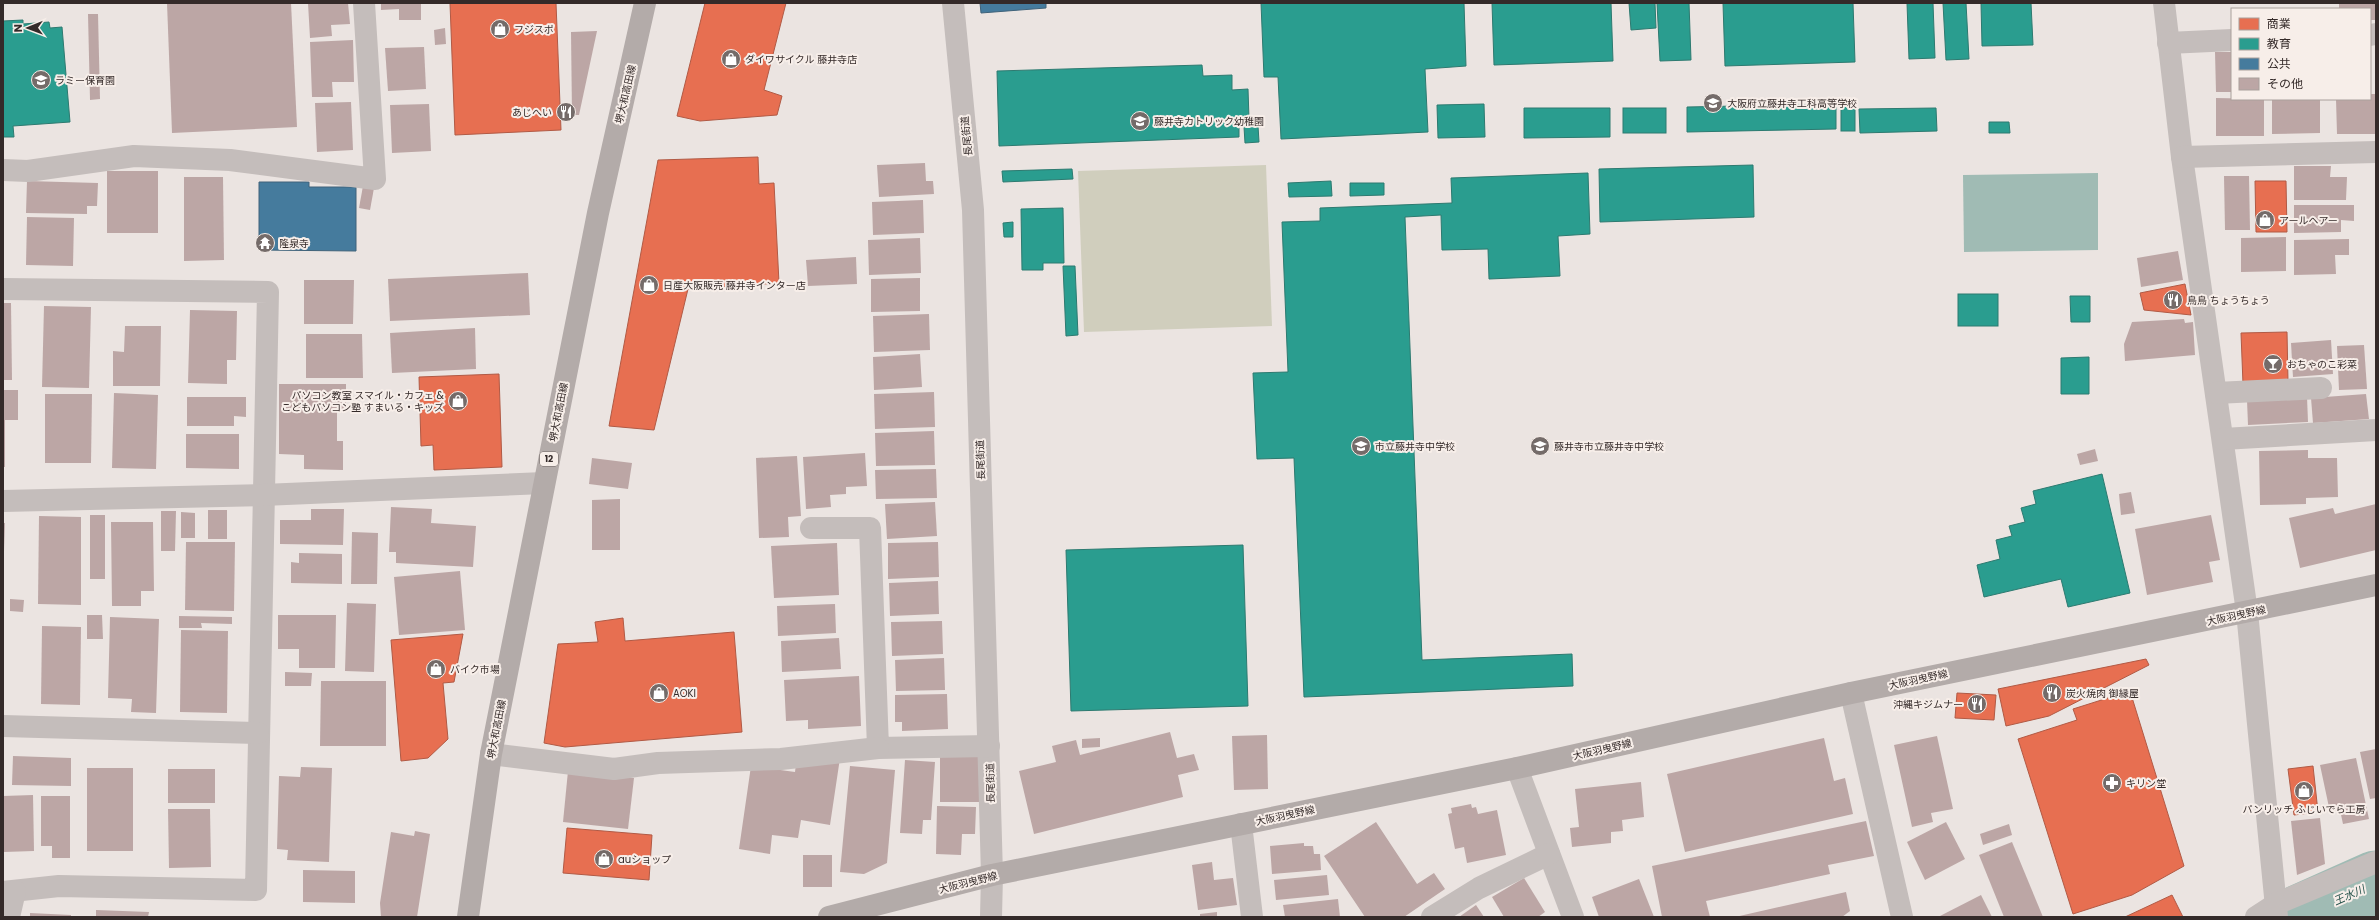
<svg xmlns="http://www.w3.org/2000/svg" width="2379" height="920" font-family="Poppins,'Noto Sans JP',sans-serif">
  <rect width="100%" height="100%" fill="#ebe4e1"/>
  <!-- green -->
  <polygon fill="#d0cebd" points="1266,165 1272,326 1084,332 1078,171"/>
  <!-- water -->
  <polygon fill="#a0bbb4" points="2098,173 2098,250 1964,252 1963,175"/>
  <!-- shops -->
  <g fill="#e76f51" stroke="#b15a45">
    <polygon points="450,3 556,3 561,130 455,135"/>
    <polygon points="705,3 786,3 764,90 782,96 777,115 700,121 677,116"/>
    <polygon points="758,157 759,184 774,183 779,283 688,289 654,430 609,426 658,160"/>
    <polygon points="2255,181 2286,181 2287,232 2256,232"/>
    <polygon points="2185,284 2191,315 2144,310 2140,293"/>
    <polygon points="2287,332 2288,382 2243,384 2241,333"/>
    <polygon points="499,374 502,467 434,470 433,445 421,446 419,377"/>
    <polygon points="623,618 625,641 734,632 742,732 565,747 544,743 558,644 598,642 595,622"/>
    <polygon points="463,634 454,682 443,683 448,739 428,758 401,761 391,640"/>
    <polygon points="2146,659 2149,665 2049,716 2006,726 1998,689"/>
    <polygon points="2130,691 2184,866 2132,895 2073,914 2018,739 2077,720 2073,709"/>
    <polygon points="1957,693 1996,695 1994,720 1955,718"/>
    <polygon points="2313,766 2318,812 2294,815 2288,769"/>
    <polygon points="567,828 652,835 649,880 563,873"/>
    <polygon points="2172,895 2183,917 2125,917"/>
  </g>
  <!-- schools -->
  <g fill="#2a9d8f" stroke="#2d7a70">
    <polygon points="1261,3 1464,3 1466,66 1425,69 1428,132 1281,139 1278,77 1264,77"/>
    <polygon points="1492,3 1611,3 1613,61 1494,65"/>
    <polygon points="1629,3 1655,3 1656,28 1631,30"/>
    <polygon points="1657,3 1689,3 1691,60 1660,61"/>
    <polygon points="1723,3 1853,3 1855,62 1725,66"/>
    <polygon points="1907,3 1933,3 1935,58 1909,59"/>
    <polygon points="1943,3 1966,3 1969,59 1946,60"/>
    <polygon points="1981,3 2031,3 2033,45 1982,46"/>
    <polygon points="23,20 23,24 49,22 50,28 62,27 70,122 13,126 14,137 3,137 3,21"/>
    <polygon points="1202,65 1203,76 1232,75 1232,90 1248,89 1249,119 1239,119 1239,137 999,146 997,71"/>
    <rect x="1841" y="100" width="14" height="31"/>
    <polygon points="1484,104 1485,137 1438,138 1437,105"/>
    <polygon points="1836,104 1836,129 1687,132 1687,107"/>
    <polygon points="1524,108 1610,108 1610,137 1524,138"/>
    <rect x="1623" y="108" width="43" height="25"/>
    <polygon points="1936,108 1937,131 1860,133 1859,109"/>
    <polygon points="1989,122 2009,122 2010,133 1989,133"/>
    <polygon points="1258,126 1259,142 1245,143 1244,127"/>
    <polygon points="1753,165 1754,217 1600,222 1599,169"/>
    <polygon points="1072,169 1073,179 1003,182 1002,171"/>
    <polygon points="1588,173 1590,234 1558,236 1560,276 1489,279 1488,249 1442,250 1441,215 1405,217 1422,660 1572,654 1573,686 1304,697 1294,458 1257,459 1253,373 1288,372 1282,222 1320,221 1320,208 1452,203 1451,178"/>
    <polygon points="1331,181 1332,196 1289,197 1288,183"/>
    <polygon points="1350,183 1384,183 1384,195 1350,196"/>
    <polygon points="1063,208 1064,263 1043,263 1043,270 1022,270 1021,209"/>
    <polygon points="1013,222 1013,237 1004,237 1003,223"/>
    <polygon points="1063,266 1075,266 1078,335 1066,336"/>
    <rect x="1958" y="294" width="40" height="32"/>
    <polygon points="2070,296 2090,296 2090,322 2071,322"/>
    <polygon points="2089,357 2089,394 2061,394 2061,358"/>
    <polygon points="2102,474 2130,593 2068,607 2061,579 1984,597 1977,565 2000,559 1996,540 2012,536 2009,526 2025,522 2021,508 2036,504 2033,491"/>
    <polygon points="1243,545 1248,706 1071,711 1066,550"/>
  </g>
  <!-- public -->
  <g fill="#457b9d" stroke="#40637a">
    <polygon points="980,3 1046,3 1046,8 981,13"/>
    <polygon points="259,182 309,182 309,187 356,187 356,251 259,250"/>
  </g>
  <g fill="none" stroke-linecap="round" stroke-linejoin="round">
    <!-- river -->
    <polyline stroke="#a0bbb4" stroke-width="65" points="2300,917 2376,883"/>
  </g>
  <!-- building -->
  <g fill="#bca6a5">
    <polygon points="167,3 291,3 297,127 172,133"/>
    <polygon points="308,3 348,3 350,24 331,25 332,36 310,38"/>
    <polygon points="381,3 421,3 421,20 399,20 399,9 381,10"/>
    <polygon points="2339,3 2376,3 2376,20 2370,20 2370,9 2339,9"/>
    <polygon points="88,14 98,14 100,99 90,100"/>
    <polygon points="445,28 446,44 435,45 434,30"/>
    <polygon points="597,31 579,115 572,115 571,32"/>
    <polygon points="353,40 354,82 332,82 333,97 312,97 310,42"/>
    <polygon points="424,47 426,89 388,91 385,48"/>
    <polygon points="2215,52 2232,52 2232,92 2216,92"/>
    <polygon points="2370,94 2376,94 2376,134 2337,134 2336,99 2370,99"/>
    <polygon points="2216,98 2264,99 2264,136 2216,136"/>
    <polygon points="2272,99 2320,99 2320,133 2272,134"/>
    <polygon points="351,102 353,150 317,152 315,103"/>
    <polygon points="429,104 431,151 392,153 390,105"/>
    <polygon points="925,163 926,181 933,181 934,194 879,197 877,165"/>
    <polygon points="2294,166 2331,166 2330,177 2347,177 2346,200 2294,200"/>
    <rect x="107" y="171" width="51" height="62"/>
    <polygon points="2224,176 2249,176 2250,230 2225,230"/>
    <polygon points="184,177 223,177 224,260 184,261"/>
    <polygon points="27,181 98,183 97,206 87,206 87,214 26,213"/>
    <polygon points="363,186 374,188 370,210 359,208"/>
    <polygon points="923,200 924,233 873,235 872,202"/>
    <polygon points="2294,205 2354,205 2354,221 2341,220 2341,232 2294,233"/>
    <polygon points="27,217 74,218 73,266 26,265"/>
    <polygon points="2286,237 2286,271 2241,272 2241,238"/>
    <polygon points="920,238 921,273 869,275 868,240"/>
    <polygon points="2349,239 2349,255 2335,255 2336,274 2294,275 2294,240"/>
    <polygon points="2178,251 2183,280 2141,287 2137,258"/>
    <polygon points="856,257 857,284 808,286 806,260"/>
    <polygon points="528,273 530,315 390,321 388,279"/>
    <polygon points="920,278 920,311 871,312 871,279"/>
    <polygon points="304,280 354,280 353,324 304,324"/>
    <polygon points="3,303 11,303 12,380 3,380"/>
    <polygon points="44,306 91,307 89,388 42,387"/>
    <polygon points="190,310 237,311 236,360 227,360 227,384 188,383"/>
    <polygon points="929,314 930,350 874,352 873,316"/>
    <polygon points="2184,319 2185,323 2193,322 2195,355 2125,361 2124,344 2132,322"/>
    <polygon points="125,326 161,326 160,386 113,386 113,351 124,352"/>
    <polygon points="475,328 476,369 392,373 390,333"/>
    <polygon points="306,334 362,334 363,378 306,378"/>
    <polygon points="2331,340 2333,374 2293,377 2291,343"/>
    <polygon points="2364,345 2367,389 2339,390 2337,346"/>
    <polygon points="920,354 922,387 874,390 873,357"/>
    <polygon points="279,384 346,384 346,409 337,409 337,441 343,441 343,470 304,469 304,455 279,454"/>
    <polygon points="3,390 18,390 18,420 5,420 5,467 3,467"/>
    <polygon points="934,392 935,427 875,429 874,394"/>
    <polygon points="114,393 158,395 156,469 112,468"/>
    <polygon points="45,394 92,394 91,463 45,463"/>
    <polygon points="2366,394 2369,419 2313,423 2311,398"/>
    <polygon points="187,397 246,397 246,417 234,416 234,426 187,426"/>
    <polygon points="2307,397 2308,422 2248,425 2247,400"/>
    <polygon points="934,431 935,465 876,466 875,433"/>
    <polygon points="186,434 239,434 239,469 186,468"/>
    <polygon points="2095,449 2098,461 2080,465 2077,454"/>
    <polygon points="2308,450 2308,458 2337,458 2338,497 2306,498 2306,504 2260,505 2259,451"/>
    <polygon points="865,453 867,486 846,487 846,494 830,495 831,507 806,509 803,457"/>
    <polygon points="797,456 801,516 788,517 789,537 759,538 756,458"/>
    <polygon points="592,458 632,463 628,489 589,484"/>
    <polygon points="936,469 937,498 876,499 875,470"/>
    <polygon points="2131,492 2135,513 2121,515 2119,494"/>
    <polygon points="620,499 620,550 592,550 592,500"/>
    <polygon points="935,502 937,536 887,539 885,504"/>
    <polygon points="2376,504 2376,550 2300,568 2289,518 2333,508 2335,514"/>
    <polygon points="391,507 432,509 431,523 476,526 473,567 396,563 396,552 389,552"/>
    <polygon points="311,509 344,509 343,545 280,544 280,520 311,520"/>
    <rect x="208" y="510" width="19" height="29"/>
    <polygon points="161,511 176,511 175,551 161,551"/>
    <polygon points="181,512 195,513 195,538 181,538"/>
    <rect x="90" y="515" width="15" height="64"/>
    <polygon points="2211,515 2220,560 2209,562 2213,582 2147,595 2135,529"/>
    <polygon points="39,516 81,517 81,605 38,604"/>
    <polygon points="111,522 153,522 154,591 141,591 141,606 112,606"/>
    <polygon points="3,523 5,523 4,551 3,551"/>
    <polygon points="352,532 378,533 377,584 351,584"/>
    <polygon points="186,542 235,542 234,611 185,610"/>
    <polygon points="938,542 939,577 888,579 888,543"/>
    <polygon points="837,543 839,595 774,598 771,546"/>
    <polygon points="299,553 342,554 342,584 291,583 291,562 299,563"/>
    <polygon points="460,571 465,630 399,635 394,577"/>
    <polygon points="938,581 939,614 890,616 889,583"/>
    <polygon points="10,599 24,600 23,612 10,611"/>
    <polygon points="347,603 376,604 374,672 345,671"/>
    <polygon points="835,604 836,633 778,636 777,606"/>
    <polygon points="87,615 102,615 103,639 87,639"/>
    <polygon points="278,615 336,615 335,668 299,668 299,649 278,649"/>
    <polygon points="179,616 232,617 232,624 201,623 202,628 179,628"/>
    <polygon points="110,617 159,619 156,713 131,712 132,699 108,698"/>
    <polygon points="942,621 943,654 892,656 891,622"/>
    <polygon points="42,626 81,627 80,705 41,704"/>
    <polygon points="181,630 228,631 227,713 180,712"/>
    <polygon points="839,638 841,669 782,672 781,641"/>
    <polygon points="944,658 945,690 896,691 895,660"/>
    <polygon points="285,672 312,673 311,686 285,686"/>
    <polygon points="859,676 861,726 808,729 808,720 786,721 784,680"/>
    <polygon points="321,681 386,681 386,746 320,746"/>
    <polygon points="947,694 948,729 902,731 902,722 895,722 895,695"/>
    <polygon points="1170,732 1177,758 1194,754 1199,770 1178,775 1183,797 1034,834 1019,771 1056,762 1052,746 1076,740 1080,755"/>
    <polygon points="1267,735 1268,789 1234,790 1232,736"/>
    <polygon points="1937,736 1953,809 1931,813 1933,822 1912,827 1894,745"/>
    <polygon points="1100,738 1100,747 1082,748 1082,739"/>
    <polygon points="1824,738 1834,781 1845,778 1853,814 1685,852 1667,774"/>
    <polygon points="2376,749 2376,798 2370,799 2360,752"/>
    <rect x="940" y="754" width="39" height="48"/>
    <polygon points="13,756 71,758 71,786 12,785"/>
    <polygon points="840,758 830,825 801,820 798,838 772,835 770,854 739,849 751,766 795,772 796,764"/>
    <polygon points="2356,758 2369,819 2343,824 2340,810 2330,812 2320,765"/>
    <polygon points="905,760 935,762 931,820 923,820 922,834 900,833"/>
    <polygon points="850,766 895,770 887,863 864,874 840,872"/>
    <polygon points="301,767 332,768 329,862 287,860 288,850 277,849 279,776 300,777"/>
    <rect x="87" y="768" width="46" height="83"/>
    <rect x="168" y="769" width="47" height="34"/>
    <polygon points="568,771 634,778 628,829 563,822"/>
    <polygon points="1641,782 1644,817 1622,820 1623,831 1611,832 1611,843 1572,847 1570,828 1579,827 1575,789"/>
    <polygon points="33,795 34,851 4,852 3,796"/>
    <polygon points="41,796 70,796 70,858 52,858 52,846 41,846"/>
    <polygon points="1471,804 1472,808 1476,807 1478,814 1497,810 1506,855 1467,863 1464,847 1455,849 1448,814 1452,813 1451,808"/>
    <polygon points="937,806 976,807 975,834 962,834 961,855 936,854"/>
    <polygon points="168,809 210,809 211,867 169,868"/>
    <polygon points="2320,818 2325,864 2297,875 2291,821"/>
    <polygon points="1866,821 1874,856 1828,865 1830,874 1706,901 1710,917 1662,917 1652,866"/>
    <polygon points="1376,822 1417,884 1434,873 1445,889 1404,917 1365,917 1324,856"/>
    <polygon points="1946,822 1965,859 1925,880 1907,842"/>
    <polygon points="2009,824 2012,835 1983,845 1980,834"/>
    <polygon points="415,831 430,834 417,917 381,917 380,903 391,832 414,836"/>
    <polygon points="2012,842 2043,917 2004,917 1979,855"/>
    <polygon points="1304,843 1304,846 1313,846 1314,854 1320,854 1321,870 1272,874 1270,846"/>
    <rect x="803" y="855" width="29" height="32"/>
    <polygon points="1212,862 1214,880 1233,878 1237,905 1198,910 1192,865"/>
    <polygon points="303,870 355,871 355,903 303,902"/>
    <polygon points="1327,875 1329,895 1276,900 1274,880"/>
    <polygon points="1524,878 1545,912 1538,917 1504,917 1492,897"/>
    <polygon points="1639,879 1654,917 1599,917 1592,897"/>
    <polygon points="1846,892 1850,911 1842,917 1735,917"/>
    <polygon points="1981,895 1992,917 1938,917"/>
    <polygon points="1338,899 1340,917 1285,917 1283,905"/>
    <polygon points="1476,905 1484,917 1459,917"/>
    <polygon points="96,910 149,912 148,917 96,917"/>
    <polygon points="1217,912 1217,917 1200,917 1200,914"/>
    <polygon points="30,913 71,915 71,917 30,917"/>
  </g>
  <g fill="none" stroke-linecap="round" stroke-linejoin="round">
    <!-- minor -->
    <g stroke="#c4bdbb" stroke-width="22">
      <polyline points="953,3 973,210 992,875 991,917"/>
      <polyline points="2164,3 2182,157 2247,612 2277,917"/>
      <polyline points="2370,35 2376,34"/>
      <polyline points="2168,43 2232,40"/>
      <polyline points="2182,157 2376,152"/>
      <polyline points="3,170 28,171 134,156 230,160 375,179 364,3"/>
      <polyline points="3,289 268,292 256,890 59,886 3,892"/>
      <polyline points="2216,393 2321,388"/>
      <polyline points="2223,439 2376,430"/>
      <polyline points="3,501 263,495 544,483"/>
      <polyline points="811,528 870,528 878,748 989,746"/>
      <polyline points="1851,693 1902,917"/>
      <polyline points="3,726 258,733"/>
      <polyline points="491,754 614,769 658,763 781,759 878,748"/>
      <polyline points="1517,768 1573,917"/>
      <polyline points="1241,824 1252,917"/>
      <polyline points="9,917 15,891"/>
      <polyline points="1432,917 1479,888 1549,854"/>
      <polyline points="2256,917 2276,904 2376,862"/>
    </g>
    <!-- major -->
    <g stroke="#b3aba9" stroke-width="22">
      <polyline points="468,917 491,754 598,213 645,3"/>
      <polyline points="829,917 992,875 1517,768 1851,693 2376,585"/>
    </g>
  </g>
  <!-- icons -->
  <defs>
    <g id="shop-disc" transform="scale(1)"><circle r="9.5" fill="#746b69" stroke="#f7eee9"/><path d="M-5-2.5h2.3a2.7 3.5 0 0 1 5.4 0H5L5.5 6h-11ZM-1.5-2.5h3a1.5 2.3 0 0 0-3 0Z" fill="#fff"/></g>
    <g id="school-disc" transform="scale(1)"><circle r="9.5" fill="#746b69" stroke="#f7eee9"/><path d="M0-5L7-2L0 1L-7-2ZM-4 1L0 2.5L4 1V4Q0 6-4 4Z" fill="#fff"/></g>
    <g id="restaurant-disc" transform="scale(1)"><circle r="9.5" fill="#746b69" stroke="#f7eee9"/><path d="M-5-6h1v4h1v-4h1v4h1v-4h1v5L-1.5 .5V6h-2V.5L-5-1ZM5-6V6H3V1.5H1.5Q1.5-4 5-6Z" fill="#fff"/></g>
    <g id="temple-disc" transform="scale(1)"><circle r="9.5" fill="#746b69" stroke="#f7eee9"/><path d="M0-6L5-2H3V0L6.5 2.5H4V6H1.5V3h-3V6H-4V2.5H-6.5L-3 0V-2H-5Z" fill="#fff"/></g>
    <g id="bar-disc" transform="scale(1)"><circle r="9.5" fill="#746b69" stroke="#f7eee9"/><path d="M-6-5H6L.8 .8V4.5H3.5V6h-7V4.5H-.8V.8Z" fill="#fff"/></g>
    <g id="pharmacy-disc" transform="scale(1)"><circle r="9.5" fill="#746b69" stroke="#f7eee9"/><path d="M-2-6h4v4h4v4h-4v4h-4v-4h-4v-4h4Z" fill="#fff"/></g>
  </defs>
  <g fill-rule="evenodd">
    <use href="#shop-disc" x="500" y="29"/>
    <use href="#shop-disc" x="731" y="59"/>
    <use href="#school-disc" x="41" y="80"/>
    <use href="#school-disc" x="1713" y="103"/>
    <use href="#restaurant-disc" x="566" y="112"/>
    <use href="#school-disc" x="1140" y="121"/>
    <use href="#shop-disc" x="2265" y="220"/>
    <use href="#temple-disc" x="265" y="243"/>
    <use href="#shop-disc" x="649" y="285"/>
    <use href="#restaurant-disc" x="2173" y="300"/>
    <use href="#bar-disc" x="2273" y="364"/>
    <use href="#shop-disc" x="458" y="401"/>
    <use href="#school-disc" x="1361" y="446"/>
    <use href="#school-disc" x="1540" y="446"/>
    <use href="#shop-disc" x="436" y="669"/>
    <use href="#shop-disc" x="659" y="693"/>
    <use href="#restaurant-disc" x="2052" y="693"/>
    <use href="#restaurant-disc" x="1977" y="704"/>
    <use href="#pharmacy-disc" x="2112" y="783"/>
    <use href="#shop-disc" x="2304" y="791"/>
    <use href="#shop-disc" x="604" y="859"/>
  </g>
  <g text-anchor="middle" stroke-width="4" stroke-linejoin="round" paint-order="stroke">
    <!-- shield labels -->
    <rect fill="#f7eee9" stroke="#6e6563" stroke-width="1" x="540" y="452" width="18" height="14" rx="3"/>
    <g font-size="9" font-weight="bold" fill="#342a29">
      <text x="549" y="462">12</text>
    </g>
    <!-- poi labels -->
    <g font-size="10" fill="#342a29" stroke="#f7eee9" text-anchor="start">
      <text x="514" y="33">フジスポ</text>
      <text x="745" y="63">ダイワサイクル 藤井寺店</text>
      <text x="55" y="84">ラミー保育園</text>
      <text x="1727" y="107">大阪府立藤井寺工科高等学校</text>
      <text x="552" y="116" text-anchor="end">あじへい</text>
      <text x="1154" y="125">藤井寺カトリック幼稚園</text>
      <text x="2279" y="224">アールヘアー</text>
      <text x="279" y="247">隆泉寺</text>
      <text x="663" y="289">日産大阪販売 藤井寺インター店</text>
      <text x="2187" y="304">鳥鳥 ちょうちょう</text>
      <text x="2287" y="368">おちゃのこ彩菜</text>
      <text x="444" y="399" text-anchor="end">パソコン教室 スマイル・カフェ &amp;<tspan x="444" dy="12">こどもパソコン塾 すまいる・キッズ</tspan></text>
      <text x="1375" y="450">市立藤井寺中学校</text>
      <text x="1554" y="450">藤井寺市立藤井寺中学校</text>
      <text x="450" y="673">バイク市場</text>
      <text x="673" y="697">AOKI</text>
      <text x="2066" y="697">炭火焼肉 御縁屋</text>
      <text x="1963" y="708" text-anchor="end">沖縄キジムナー</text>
      <text x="2126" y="787">キリン堂</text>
      <text x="2304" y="813" text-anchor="middle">パンリッチ ふじいでら工房</text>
      <text x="618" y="863">auショップ</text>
    </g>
    <!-- street labels -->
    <g font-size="10" fill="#342a29" stroke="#f7eee9">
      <text transform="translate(625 94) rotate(-77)" y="4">堺大和高田線</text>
      <text transform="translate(966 136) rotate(-96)" y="4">長尾街道</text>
      <text transform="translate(558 412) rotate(-79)" y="4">堺大和高田線</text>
      <text transform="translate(980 460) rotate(-92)" y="4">長尾街道</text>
      <text transform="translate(2236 615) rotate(-12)" y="4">大阪羽曳野線</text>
      <text transform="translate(1918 679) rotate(-12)" y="4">大阪羽曳野線</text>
      <text transform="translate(496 729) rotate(-79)" y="4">堺大和高田線</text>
      <text transform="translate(1602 749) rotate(-13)" y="4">大阪羽曳野線</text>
      <text transform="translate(990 783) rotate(-91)" y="4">長尾街道</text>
      <text transform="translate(1285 815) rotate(-12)" y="4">大阪羽曳野線</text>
      <text transform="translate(968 882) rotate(-14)" y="4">大阪羽曳野線</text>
    </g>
    <!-- water labels -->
    <g font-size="11" font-style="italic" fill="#24514a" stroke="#f7eee9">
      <text transform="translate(2349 895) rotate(-24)" y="4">王水川</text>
    </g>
  </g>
  <!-- border -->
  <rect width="2379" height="920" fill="none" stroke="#342a29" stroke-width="8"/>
  <!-- legend -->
  <rect x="2231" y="8" width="140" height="92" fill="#f7eee9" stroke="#a9a09c"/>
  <rect x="2239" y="18" width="20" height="12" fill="#e76f51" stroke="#a9a09c"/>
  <text x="2267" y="28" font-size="12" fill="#342a29">商業</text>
  <rect x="2239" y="38" width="20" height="12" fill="#2a9d8f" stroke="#a9a09c"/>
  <text x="2267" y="48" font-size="12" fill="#342a29">教育</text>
  <rect x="2239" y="58" width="20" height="12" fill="#457b9d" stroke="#a9a09c"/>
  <text x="2267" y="68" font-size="12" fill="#342a29">公共</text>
  <rect x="2239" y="78" width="20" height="12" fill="#bca6a5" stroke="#a9a09c"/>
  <text x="2267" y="88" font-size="12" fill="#342a29">その他</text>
  <!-- north arrow -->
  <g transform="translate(28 28) rotate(269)" stroke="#f7eee9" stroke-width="3" paint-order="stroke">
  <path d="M0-3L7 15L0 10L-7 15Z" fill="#342a29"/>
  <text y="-6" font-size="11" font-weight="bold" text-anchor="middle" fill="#342a29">N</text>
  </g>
</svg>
